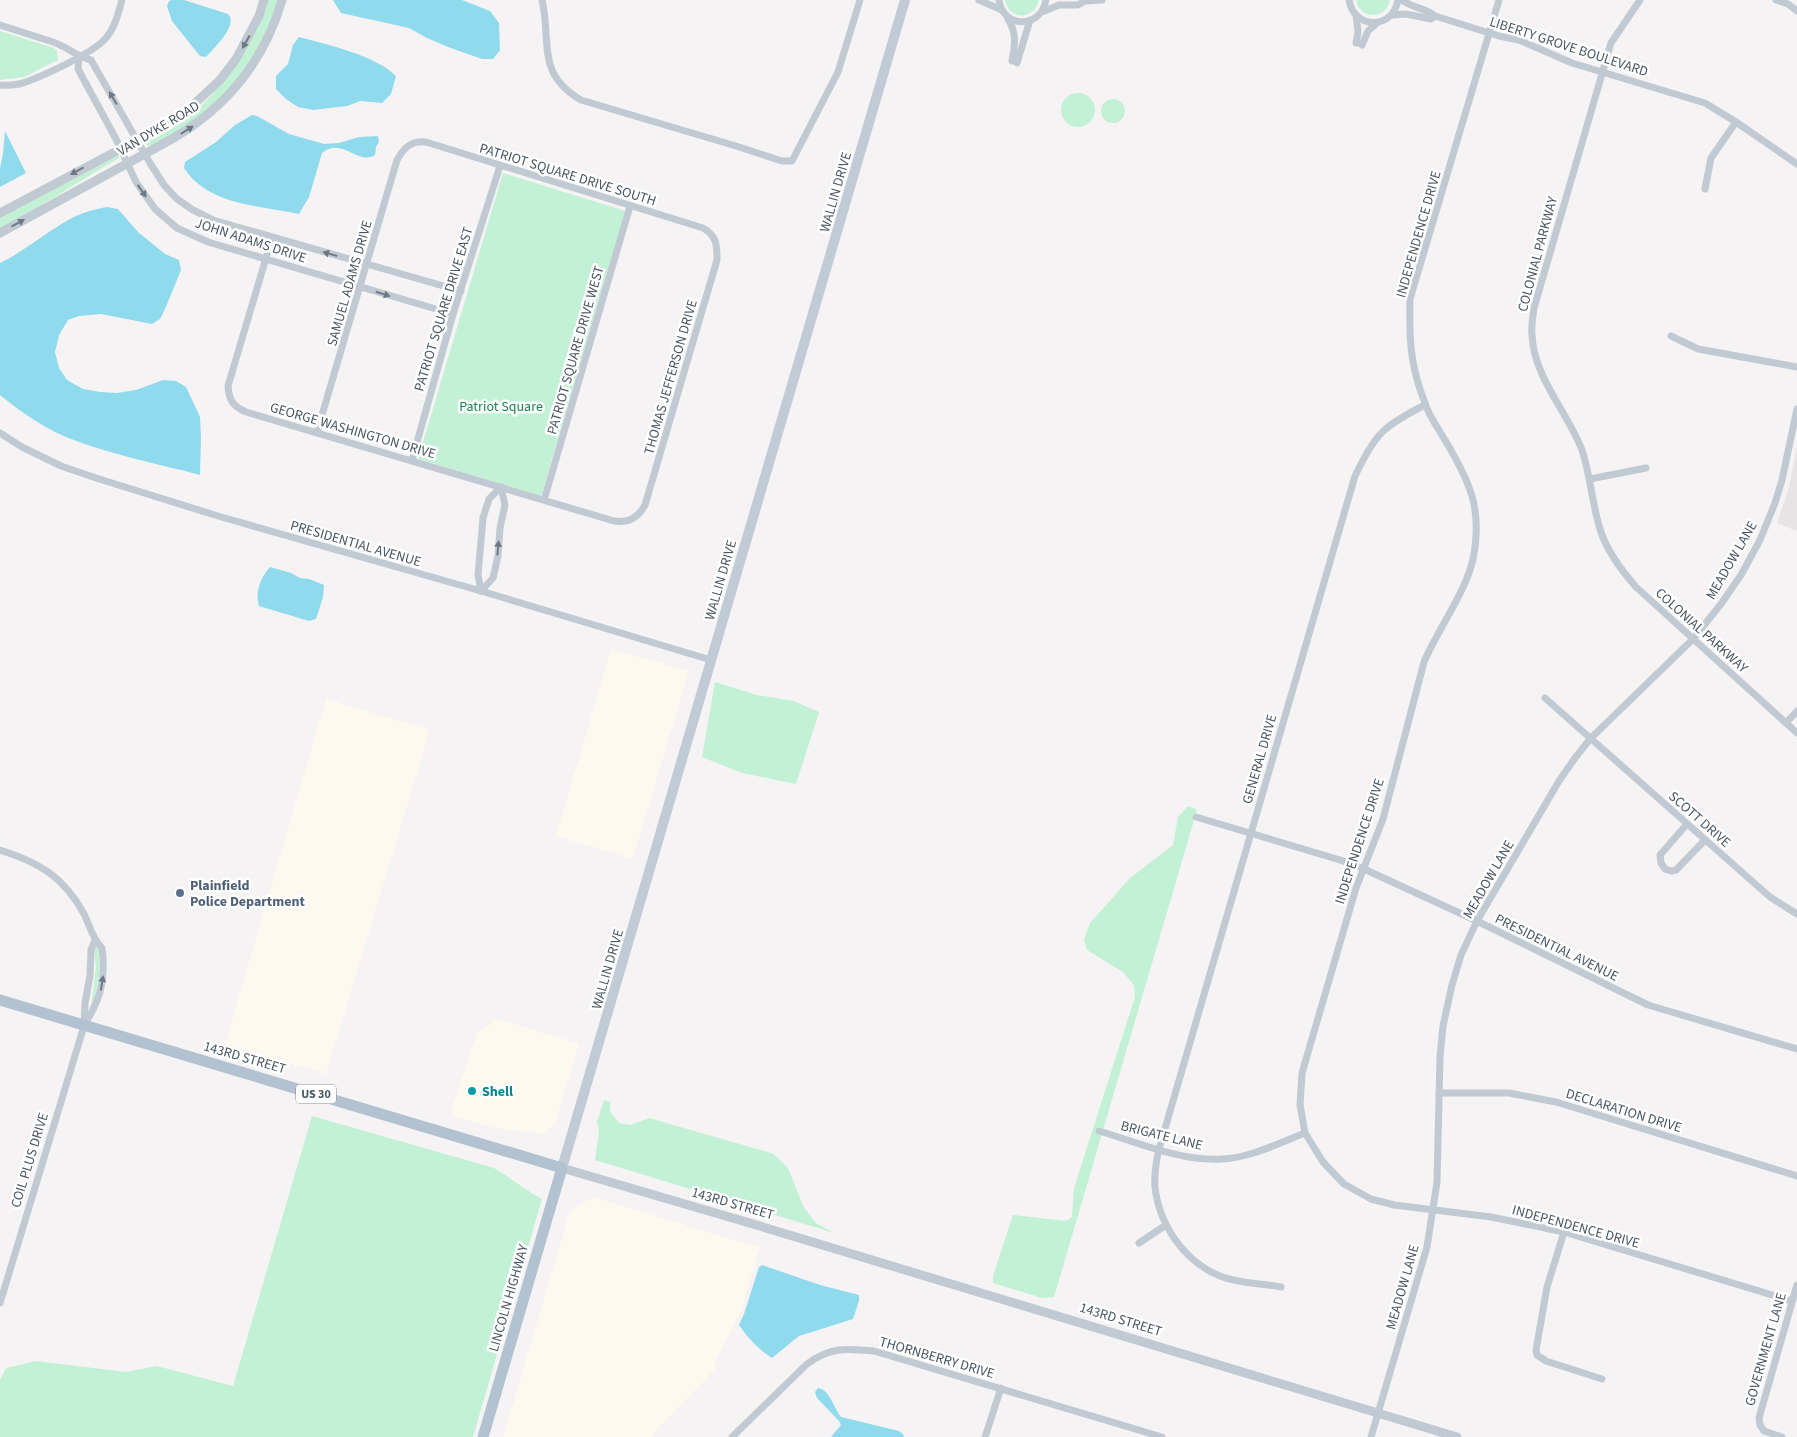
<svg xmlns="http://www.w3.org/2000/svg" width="1797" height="1437" font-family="'Source Sans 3',sans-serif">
  <rect width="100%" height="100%" fill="#f5f3f3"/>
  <!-- commercial -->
  <g fill="#fdf9ef">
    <polygon points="611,649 689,671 633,859 556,836"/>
    <polygon points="326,699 430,730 326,1074 225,1044"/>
    <polygon points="499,1019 579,1044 555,1125 541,1134 490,1127 450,1115 477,1032"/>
    <polygon points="593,1197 760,1248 740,1314 714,1364 717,1367 650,1437 503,1437 570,1211"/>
  </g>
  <!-- education -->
  <polygon fill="#e6e4e5" points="1797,446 1797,531 1777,523 1789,487"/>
  <!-- green -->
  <g fill="#c3f1d5">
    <path d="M 268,0 L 279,0 C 262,55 227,101 178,131 C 169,136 158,145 147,146 L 147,142 C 159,135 172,129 184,121 C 195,113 205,102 214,92 C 238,64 256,35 268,0 Z"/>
    <path d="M 1005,0 L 1039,0 C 1034,20 1009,21 1005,0 Z"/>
    <path d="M 1356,0 L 1390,0 C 1386,20 1360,20 1356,0 Z"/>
    <polygon points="0,31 54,48 57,51 58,60 24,77 0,80"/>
    <circle cx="1078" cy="110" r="17"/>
    <circle cx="1113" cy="111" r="12"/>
    <path d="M 119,155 L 119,158 C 79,181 41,207 0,229 L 0,217 Z"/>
    <polygon points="503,173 625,211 541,496 418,459"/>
    <polygon points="715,682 757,695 793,701 819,712 796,784 742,773 702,757"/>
    <polygon points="1188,806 1197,810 1054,1297 1042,1298 993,1283 993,1276 1013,1215 1066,1221 1072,1217 1074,1188 1135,997 1134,985 1123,972 1087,950 1084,939 1090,923 1130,878 1173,845 1178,817"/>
    <path d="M 96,947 L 98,948 C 101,969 99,987 91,1007 L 96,967 L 94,949 Z"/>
    <polygon points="604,1100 610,1102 610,1111 619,1123 630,1125 649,1118 774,1154 788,1168 804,1208 816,1223 834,1233 595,1160 599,1131 597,1122"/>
    <path d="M 312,1116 L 494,1168 C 511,1178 525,1190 542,1199 L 473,1437 L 0,1437 L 0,1380 L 6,1368 L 36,1361 L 126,1372 L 157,1366 L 233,1386 Z"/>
  </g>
  <!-- water -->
  <g fill="#90daee">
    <path d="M 172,0 L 184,0 L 228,14 C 239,25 214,48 206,57 L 200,56 L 172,21 L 167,6 L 169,1 Z"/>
    <polygon points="333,0 462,0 490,11 499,23 500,50 493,59 482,59 448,47 427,38 409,28 341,13"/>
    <path d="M 299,37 C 328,45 375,55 396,76 L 391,94 L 382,103 L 360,101 L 347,106 L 313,110 L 298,107 L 286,99 L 276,89 L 276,76 L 288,64 L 293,45 Z"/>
    <path d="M 252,115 L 257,116 L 289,134 L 324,144 L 339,143 L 359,137 L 378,136 L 379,142 L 376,147 L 375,155 C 358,166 342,136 322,153 L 309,197 L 299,214 C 259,205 209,206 184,168 L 185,162 L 216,142 L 235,125 Z"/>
    <polygon points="5,131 26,173 0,187 0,168 3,154"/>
    <path d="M 107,207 L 118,209 L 138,232 L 165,254 L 179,260 L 181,270 L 165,309 L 160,319 L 152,324 L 101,314 L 79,316 L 68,320 L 59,335 L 55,352 L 59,368 L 67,380 L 83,389 L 100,392 L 117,393 L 136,390 L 163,380 L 176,381 L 186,387 L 200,417 L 201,438 L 200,475 C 155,463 108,454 66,437 C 42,427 20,411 0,395 L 0,263 C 25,251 46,232 70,219 C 81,213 95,209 107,207 Z"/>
    <path d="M 270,567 L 291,573 L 300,578 L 309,579 L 324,585 L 323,597 L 316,619 L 309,621 L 259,606 C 255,592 260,578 270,567 Z"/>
    <path d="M 762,1265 L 820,1285 L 859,1295 L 859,1301 L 853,1319 L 799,1336 L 772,1358 C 759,1350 747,1337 739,1325 L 744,1314 L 759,1267 Z"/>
    <path d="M 818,1388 C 829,1389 834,1408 841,1417 L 899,1431 L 903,1434 L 904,1437 L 831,1437 L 841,1425 L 839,1421 L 817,1398 L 815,1392 Z"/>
  </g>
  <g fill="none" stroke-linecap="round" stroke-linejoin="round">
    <!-- minor -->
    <g stroke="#c1cad2" stroke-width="7">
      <path d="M 542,0 C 552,42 535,73 581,100 L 736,146 L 782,161 L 792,161 L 838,72 L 860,0"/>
      <polyline points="979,0 1002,10"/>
      <path d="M 999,0 C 1003,29 1041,29 1046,0"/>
      <path d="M 1349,0 C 1354,30 1393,30 1398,0"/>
      <path d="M 1402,0 C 1412,8 1426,8 1435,16 L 1499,36 L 1519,40 L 1572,63 L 1705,103 L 1736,122 L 1797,164"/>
      <path d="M 1499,0 L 1410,299 C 1409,338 1410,366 1425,403 C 1429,416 1438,428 1445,440 C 1470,482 1483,509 1473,559 C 1466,592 1438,629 1424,662 L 1383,819 L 1356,888 L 1302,1073 L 1300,1105 L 1305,1133 L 1323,1162 L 1344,1184 L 1371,1199 L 1394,1205 L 1491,1217 L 1564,1232 L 1792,1301"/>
      <path d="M 1640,0 L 1611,43 L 1534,308 C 1533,317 1531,326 1532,335 C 1534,378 1567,411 1582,450 C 1591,477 1592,506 1601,532 C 1608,553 1622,571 1636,587 L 1797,733"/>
      <polyline points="1776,0 1788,4 1797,11"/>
      <polyline points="1042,12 1059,5 1078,5 1085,1 1102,0"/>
      <polyline points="1356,15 1358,32 1356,43"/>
      <polyline points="1392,15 1406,14 1431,19 1435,16"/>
      <path d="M 1008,19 C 1017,33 1015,45 1012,61"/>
      <path d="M 0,25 L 53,42 C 68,47 75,56 91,60 L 150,163 L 164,185 L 177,199 L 193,210 L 213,220 L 461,291"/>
      <polyline points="1362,45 1368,31 1377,23"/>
      <polyline points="79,57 78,69 116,139 136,182 155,209 177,228 208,242 453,314"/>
      <polyline points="1017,63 1030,20"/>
      <path d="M 0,85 C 7,86 13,85 19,84 C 38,79 93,53 105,39 C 115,28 118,14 122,0"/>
      <polyline points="1705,189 1711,158 1736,122"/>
      <path d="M 272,238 L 228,386 C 229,401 233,406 246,412 L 614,521 C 629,523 638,518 645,505 L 717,260 C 717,245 717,236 703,228 L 426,142 C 411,140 404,148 397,160 L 317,432"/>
      <polyline points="1671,336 1698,349 1797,367"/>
      <polyline points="0,433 22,447 61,466 96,478 218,516 481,591 711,660"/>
      <polyline points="412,460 453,314 500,166"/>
      <polyline points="1590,479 1646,468"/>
      <polyline points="544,500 630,206"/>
      <polyline points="481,591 478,575 483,518 489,499 501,487"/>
      <polyline points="481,591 493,578 498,556 500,528 505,505 501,487"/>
      <polyline points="1545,698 1770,897 1797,914"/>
      <polyline points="1786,723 1797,711"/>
      <polyline points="1196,817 1340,860 1364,869 1477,921 1648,1005 1797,1049"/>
      <polyline points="1687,824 1660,855 1661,863 1665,869 1671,871 1676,870 1705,840"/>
      <path d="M 0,850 C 39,862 64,877 84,914 C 90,926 92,938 102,948 C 106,979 101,999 84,1025"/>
      <polyline points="1439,1093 1509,1093 1556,1102 1797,1176"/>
      <path d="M 1099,1131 C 1137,1142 1182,1162 1222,1159 C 1250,1158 1279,1143 1305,1133"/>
      <polyline points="1564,1232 1547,1287 1536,1350 1537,1355 1546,1361 1602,1379"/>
      <polyline points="1139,1243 1166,1225"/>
      <path d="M 1281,1287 C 1260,1283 1240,1284 1220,1276 C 1185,1262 1159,1225 1155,1187 C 1154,1174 1156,1162 1159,1149 L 1355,476 C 1375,434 1383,426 1425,405"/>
      <polyline points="0,1303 84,1026 85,1003 90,976 91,950 95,940"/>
      <path d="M 732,1437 L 807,1364 C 830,1347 846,1348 874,1351 L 1162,1437"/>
      <polyline points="985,1437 1001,1388"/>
      <polyline points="1371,1437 1427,1247 1437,1182 1440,1057 1443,1026 1452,985 1461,955 1477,921 1559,781 1575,758 1590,739 1693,639 1721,604 1741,575 1760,540 1775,503 1782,480 1797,409"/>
      <polyline points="1782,1437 1764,1431 1760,1425 1759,1418 1797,1285"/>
    </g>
    <!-- tertiary -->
    <g stroke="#c1cad2" stroke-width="9">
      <polyline points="0,213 179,118 220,80 236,59 259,16 264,0"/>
      <path d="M 0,233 L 172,139 C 227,107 264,62 282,0"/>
      <polyline points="562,1168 763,1227 1457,1437"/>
    </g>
    <!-- secondary -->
    <polyline stroke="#c1cbd6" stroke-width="10" points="562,1168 905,0"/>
    <!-- primary -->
    <polyline stroke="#b3c2d1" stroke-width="11" points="0,1000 562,1168 483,1437"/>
  </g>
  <!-- one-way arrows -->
  <defs><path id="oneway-solid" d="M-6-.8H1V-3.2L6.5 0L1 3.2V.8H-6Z" transform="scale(1.25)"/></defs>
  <g fill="#6e7983">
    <use href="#oneway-solid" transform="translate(246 42) rotate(119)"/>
    <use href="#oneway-solid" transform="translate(113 98) rotate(-120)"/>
    <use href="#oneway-solid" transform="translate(187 130) rotate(-32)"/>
    <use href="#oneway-solid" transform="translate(77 171) rotate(151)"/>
    <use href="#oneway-solid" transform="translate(142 191) rotate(55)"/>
    <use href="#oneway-solid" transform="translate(18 223) rotate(-29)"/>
    <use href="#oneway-solid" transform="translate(330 254) rotate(-164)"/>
    <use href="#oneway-solid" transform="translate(383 294) rotate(17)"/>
    <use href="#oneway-solid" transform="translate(498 548) rotate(-85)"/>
    <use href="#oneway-solid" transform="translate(102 983) rotate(-81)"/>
  </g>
  <!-- markers -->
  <circle fill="#5c6f8a" stroke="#fff" stroke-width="2" cx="180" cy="893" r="5"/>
  <circle fill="#0f9aa8" stroke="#fff" stroke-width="2" cx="472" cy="1091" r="5"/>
  <g text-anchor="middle" stroke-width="5" stroke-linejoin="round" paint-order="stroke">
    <!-- shield labels -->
    <rect fill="#fff" stroke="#808990" stroke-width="1" x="296" y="1084.5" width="40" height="19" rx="4"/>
    <g font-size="12" font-weight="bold" fill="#4a5661">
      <text x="316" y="1098">US 30</text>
    </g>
    <!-- street labels -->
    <g font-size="14" fill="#4a5661" stroke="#fff">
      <text transform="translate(1569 46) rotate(18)" y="5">LIBERTY GROVE BOULEVARD</text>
      <text transform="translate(158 128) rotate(-31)" y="5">VAN DYKE ROAD</text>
      <text transform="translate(568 174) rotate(17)" y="5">PATRIOT SQUARE DRIVE SOUTH</text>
      <text transform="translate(835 192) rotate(-74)" y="5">WALLIN DRIVE</text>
      <text transform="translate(1418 234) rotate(-74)" y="5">INDEPENDENCE DRIVE</text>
      <text transform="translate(251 240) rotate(18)" y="5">JOHN ADAMS DRIVE</text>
      <text transform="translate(1537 254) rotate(-75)" y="5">COLONIAL PARKWAY</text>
      <text transform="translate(349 283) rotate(-74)" y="5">SAMUEL ADAMS DRIVE</text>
      <text transform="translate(443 309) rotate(-73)" y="5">PATRIOT SQUARE DRIVE EAST</text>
      <text transform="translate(575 350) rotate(-74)" y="5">PATRIOT SQUARE DRIVE WEST</text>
      <text transform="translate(670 377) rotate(-74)" y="5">THOMAS JEFFERSON DRIVE</text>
      <text transform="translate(353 430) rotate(16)" y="5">GEORGE WASHINGTON DRIVE</text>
      <text transform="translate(356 543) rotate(16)" y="5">PRESIDENTIAL AVENUE</text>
      <text transform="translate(1731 560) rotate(-60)" y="5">MEADOW LANE</text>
      <text transform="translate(720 580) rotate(-74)" y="5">WALLIN DRIVE</text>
      <text transform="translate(1702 630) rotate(42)" y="5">COLONIAL PARKWAY</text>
      <text transform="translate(1259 759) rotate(-74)" y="5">GENERAL DRIVE</text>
      <text transform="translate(1700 819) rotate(41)" y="5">SCOTT DRIVE</text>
      <text transform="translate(1359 841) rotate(-72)" y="5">INDEPENDENCE DRIVE</text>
      <text transform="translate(1488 879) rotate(-60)" y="5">MEADOW LANE</text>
      <text transform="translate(1557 947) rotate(26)" y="5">PRESIDENTIAL AVENUE</text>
      <text transform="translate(607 969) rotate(-74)" y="5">WALLIN DRIVE</text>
      <text transform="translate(245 1057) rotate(16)" y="5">143RD STREET</text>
      <text transform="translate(1624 1110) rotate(17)" y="5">DECLARATION DRIVE</text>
      <text transform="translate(1162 1135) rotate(14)" y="5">BRIGATE LANE</text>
      <text transform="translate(29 1160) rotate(-73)" y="5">COIL PLUS DRIVE</text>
      <text transform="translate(733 1203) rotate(16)" y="5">143RD STREET</text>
      <text transform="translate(1576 1226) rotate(15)" y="5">INDEPENDENCE DRIVE</text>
      <text transform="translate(1402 1287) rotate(-74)" y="5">MEADOW LANE</text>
      <text transform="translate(508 1298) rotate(-74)" y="5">LINCOLN HIGHWAY</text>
      <text transform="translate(1121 1319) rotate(17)" y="5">143RD STREET</text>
      <text transform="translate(1765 1349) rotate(-74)" y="5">GOVERNMENT LANE</text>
      <text transform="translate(937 1357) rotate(16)" y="5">THORNBERRY DRIVE</text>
    </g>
    <!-- park labels -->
    <g font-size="14" fill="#17864f" stroke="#fff">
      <text x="501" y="411">Patriot Square</text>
    </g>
    <!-- service labels -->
    <g font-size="14" font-weight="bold" fill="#4e5e75" stroke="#fff" text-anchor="start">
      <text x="190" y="890">Plainfield<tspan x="190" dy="16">Police Department</tspan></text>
    </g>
    <!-- culture labels -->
    <g font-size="14" font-weight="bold" fill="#0d838f" stroke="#fff" text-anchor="start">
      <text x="482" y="1096">Shell</text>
    </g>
  </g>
</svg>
